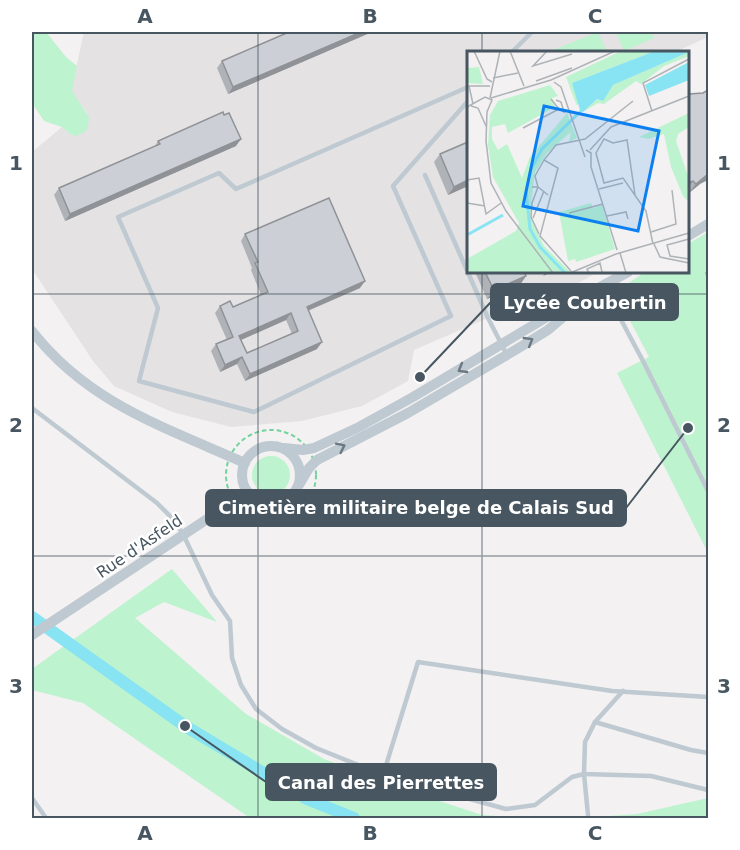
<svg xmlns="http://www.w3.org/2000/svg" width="740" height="850" font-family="'DejaVu Sans',sans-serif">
  <rect width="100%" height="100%" fill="#f3f1f1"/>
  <!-- education -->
  <polygon fill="#e4e2e3" points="84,32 708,32 708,37 675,52 468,52 468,272 598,272 523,314 508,307 488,318 414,350 408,381 362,406 302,421 231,427 172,412 114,386 93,361 32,269 32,152 62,127 70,134 76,135 81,134 87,113 71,91"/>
  <!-- green -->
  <g fill="#bdf3ce">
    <polygon points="32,32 46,32 66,57 77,66 72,91 89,117 88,127 85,132 76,136 70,134 62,127 44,121 32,103"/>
    <polygon points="598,32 607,52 548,52"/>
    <polygon points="616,32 651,32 654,38 624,51"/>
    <polygon points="708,232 708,553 617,373 649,357 615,292 645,272 688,272 688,244"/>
    <circle cx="271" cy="475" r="19"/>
    <polygon points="172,569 217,622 164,602 135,618 246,714 324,759 412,792 482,815 532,818 250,818 83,703 32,690 32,669"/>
    <polygon points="708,798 708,818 582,818 637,814"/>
  </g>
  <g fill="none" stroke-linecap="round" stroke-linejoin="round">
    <!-- canal -->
    <polyline stroke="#88e4f2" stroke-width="12" points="32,617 185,726 307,799 354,818"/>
    <!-- path -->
    <g stroke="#73d39d" stroke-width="2" stroke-dasharray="4.5 3" stroke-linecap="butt">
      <polyline points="708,272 706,273 708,278"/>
      <circle cx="271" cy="475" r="45"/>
    </g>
    <!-- service -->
    <g stroke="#bec9d1" stroke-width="4.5">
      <polyline points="512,52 532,32"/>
      <polyline points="468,87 236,189 219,173 118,217 158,308 139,381 254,412 451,316 393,186 468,101"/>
      <polyline points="425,175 488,318 507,355"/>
      <polyline points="603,286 643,361 708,491"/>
      <polyline points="32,408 157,503 173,519 183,534 212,595 230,621 232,658 241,685 256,709 282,729 316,748 383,775 418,662 612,691 708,697"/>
      <polyline points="623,691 595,722 585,742 584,774 651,776 708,790"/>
      <polyline points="595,722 691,750 708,753"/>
      <polyline points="383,775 506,809 535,805 572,777 584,774 588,815"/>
      <polyline points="32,798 46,818"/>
    </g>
    <!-- tertiary -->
    <g stroke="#bec9d1" stroke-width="10">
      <polyline points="688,236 708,224"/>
      <path d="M 32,331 C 88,403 164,427 245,463"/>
      <circle cx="271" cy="475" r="29"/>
      <polyline points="284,448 303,450 314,448 357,428 413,397 567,305 628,272"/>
      <polyline points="299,485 309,468 317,460 408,413 517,349 548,330 576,306"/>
      <polyline points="32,635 248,492"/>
    </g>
  </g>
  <!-- wall -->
  <g fill="#afb3b8" fill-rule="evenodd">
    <polygon points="289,32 372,32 228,94 217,68 222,61"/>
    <polygon points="689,94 700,184 689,193 687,191 687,96"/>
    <polygon points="158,141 236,146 65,221 54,195 59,188 155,146"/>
    <polygon points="440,154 468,186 448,195 434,162"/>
    <path d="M 245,234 L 360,288 L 308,311 L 317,349 L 245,381 L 237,364 L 220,372 L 211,351 L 216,344 L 227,340 L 215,313 L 220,306 L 233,307 L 261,295 L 251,270 L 252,268 L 241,241 ZM 286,320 L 292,334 L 247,353 L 241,340 Z"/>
    <polygon points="475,272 524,272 520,285 487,299"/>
  </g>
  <!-- shaded-wall -->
  <g fill="#8f9296">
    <polygon points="361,32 372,32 228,94 233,87"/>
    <polygon points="241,139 236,146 65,221 70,214"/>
    <polygon points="708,174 708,180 700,184 689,193 696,184"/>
    <polygon points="468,180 468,186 448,195 454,187"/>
    <polygon points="693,181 687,189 687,183"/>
    <polygon points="546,272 552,272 543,276"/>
    <polygon points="526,276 520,285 487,299 494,290"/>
    <polygon points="365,281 360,288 302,313 307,307"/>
    <polygon points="291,313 286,320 234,343 239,336"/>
    <polygon points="322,342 317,349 245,381 250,374"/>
    <polygon points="242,357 237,364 220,372 225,365"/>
  </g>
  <!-- building -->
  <g fill="#ccd0d6" stroke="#8f9296" stroke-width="1.5" fill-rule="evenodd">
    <polygon points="289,32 361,32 233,87 222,61"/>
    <polygon points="708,90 708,174 696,184 693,181 687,183 687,99 689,98 689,94 703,93"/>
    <polygon points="223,112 224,115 229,113 241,139 70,214 59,188 160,144 158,141"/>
    <polygon points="468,142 468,180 454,187 440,154"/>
    <path d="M 329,198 L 365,281 L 307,307 L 322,342 L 250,374 L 242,357 L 225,365 L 216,344 L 233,337 L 220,306 L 230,301 L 233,307 L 268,292 L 255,263 L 258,262 L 245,234 ZM 291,313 L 298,331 L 247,353 L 239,336 Z"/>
    <polygon points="485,272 524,272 526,276 494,290"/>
  </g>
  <!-- one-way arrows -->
  <defs><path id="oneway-chevron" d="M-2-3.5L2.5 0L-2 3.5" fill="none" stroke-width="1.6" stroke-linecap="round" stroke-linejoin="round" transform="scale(1.5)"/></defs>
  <g stroke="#6b7882">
    <use href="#oneway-chevron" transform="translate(529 341) rotate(-31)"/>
    <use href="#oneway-chevron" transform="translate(462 369) rotate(150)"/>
    <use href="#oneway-chevron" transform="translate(341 447) rotate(-26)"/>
  </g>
  <!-- grid -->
  <path fill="none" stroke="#475660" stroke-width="1.5" stroke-opacity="0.55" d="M 258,32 L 258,818M 482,32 L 482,52M 482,272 L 482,818M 32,294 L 708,294M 32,556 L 708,556"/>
  <g text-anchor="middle" stroke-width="5" stroke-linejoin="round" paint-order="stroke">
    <!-- street labels -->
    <g font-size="16" fill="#475660" stroke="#fff">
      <text transform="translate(139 546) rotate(-34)" y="6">Rue d'Asfeld</text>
    </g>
  </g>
  <!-- overview -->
  <g transform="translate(467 51)">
    <rect width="222" height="222" fill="#f3f1f1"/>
    <path d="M 154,0 L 188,0 L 105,32 L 112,49 L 110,55 L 99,26 ZM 222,1 L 222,5 L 197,15 L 174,33 L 169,30 L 137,53 L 131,52 L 116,61 L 130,48 L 135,50 L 146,34 ZM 0,13 L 2,17 L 12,16 L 16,33 L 0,32 ZM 83,34 L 91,45 L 85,47 L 88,56 L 41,82 L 38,73 L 25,76 L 25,88 L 31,99 L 40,93 L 55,127 L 63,106 L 100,62 L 110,87 L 102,91 L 104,81 L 80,102 L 68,121 L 64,153 L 65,170 L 77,195 L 104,222 L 0,222 L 0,208 L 49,180 L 52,172 L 26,126 L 21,94 L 23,64 L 31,50 ZM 222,62 L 222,76 L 211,83 L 209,90 L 222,128 L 222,151 L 216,145 L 204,116 L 197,83 L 181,88 L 172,86 ZM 124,152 L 126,157 L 135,154 L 148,198 L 109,211 L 108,208 L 101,210 L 92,161 Z" fill="#bdf3ce"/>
    <path d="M 188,0 L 222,1 L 146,34 L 136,50 L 130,48 L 116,61 L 113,59 L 105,32 ZM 222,11 L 222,29 L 182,45 L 178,34 Z" fill="#88e4f2"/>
    <path fill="none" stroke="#88e4f2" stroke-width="3" d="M 0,184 L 36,164M 98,222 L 73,196 L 63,178 L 59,140 L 64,118 L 75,98 L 117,57"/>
    <path fill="none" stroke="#aeb3b7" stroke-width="1.5" d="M 7,0 L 20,28 L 25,31M 43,0 L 57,35M 80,0 L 66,15 L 105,3M 26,27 L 51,22M 69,30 L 105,17M 87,31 L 94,36 L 118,106M 0,35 L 23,35M 2,35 L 6,53M 23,47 L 33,0M 24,47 L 84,29 L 148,0M 89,49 L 94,51 L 97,61 L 92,58M 4,55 L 11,57 L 19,75M 0,56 L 18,46 L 25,49 L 20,61 L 19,90 L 24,132 L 39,160 L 86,222M 185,60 L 176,32 L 222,8M 56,77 L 92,58 L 84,48M 119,99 L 124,102 L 124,116 L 150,199M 123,99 L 144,76 L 222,45M 0,129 L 12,127 L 19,163 L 34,152M 65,136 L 71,136 L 68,125 L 77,109M 132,138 L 156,132M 168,144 L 160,89 L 146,92 L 137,88 L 129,102 L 137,132 L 156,127 L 179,160 L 186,193M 0,152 L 18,155M 102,162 L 136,153M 140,165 L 159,161 L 161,168M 66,167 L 77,140M 184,181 L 209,173 L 205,139M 72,183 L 64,166 L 65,152 L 71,136 L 81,144M 222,188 L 200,194 L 203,205 L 222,208M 187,193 L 193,206 L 222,212M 153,202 L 159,222M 104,220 L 73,185 L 91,117 L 77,109 L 89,94 L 118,88 L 166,50M 103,222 L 149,203 L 222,182M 122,222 L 120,218 L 133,212 L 135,221"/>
    <path fill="#0d80f1" fill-opacity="0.15" stroke="#0d80f1" stroke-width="3" d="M 77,55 L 192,80 L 171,180 L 56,155 Z"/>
    <rect width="222" height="222" fill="none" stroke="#475660" stroke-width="3"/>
  </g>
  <!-- callouts -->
  <path fill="none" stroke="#475660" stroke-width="2" d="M420 377L491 302M688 428L626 508M185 726L266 782"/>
  <g fill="#475660" stroke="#fff" stroke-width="2">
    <circle cx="420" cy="377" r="6"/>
    <circle cx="688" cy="428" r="6"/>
    <circle cx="185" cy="726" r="6"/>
  </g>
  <g fill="#475660" stroke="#475660" stroke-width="2">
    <rect x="491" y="284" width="187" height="36" rx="6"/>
    <rect x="206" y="490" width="420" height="36" rx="6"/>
    <rect x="266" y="764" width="230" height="36" rx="6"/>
  </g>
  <g font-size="18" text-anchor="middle" font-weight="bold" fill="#fff">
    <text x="585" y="309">Lycée Coubertin</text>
    <text x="416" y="514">Cimetière militaire belge de Calais Sud</text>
    <text x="381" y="789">Canal des Pierrettes</text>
  </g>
  <!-- border -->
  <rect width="740" height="850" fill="none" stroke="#ffffff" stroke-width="66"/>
  <rect x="33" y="33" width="674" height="784" fill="none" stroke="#475660" stroke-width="2"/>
  <g font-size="20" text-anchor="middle" font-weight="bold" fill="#475660">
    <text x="145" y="23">A</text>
    <text x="370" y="23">B</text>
    <text x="595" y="23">C</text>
    <text x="16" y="170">1</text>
    <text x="724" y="170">1</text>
    <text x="16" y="432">2</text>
    <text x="724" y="432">2</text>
    <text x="16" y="693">3</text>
    <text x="724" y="693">3</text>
    <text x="145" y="840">A</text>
    <text x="370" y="840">B</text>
    <text x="595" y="840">C</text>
  </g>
</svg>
